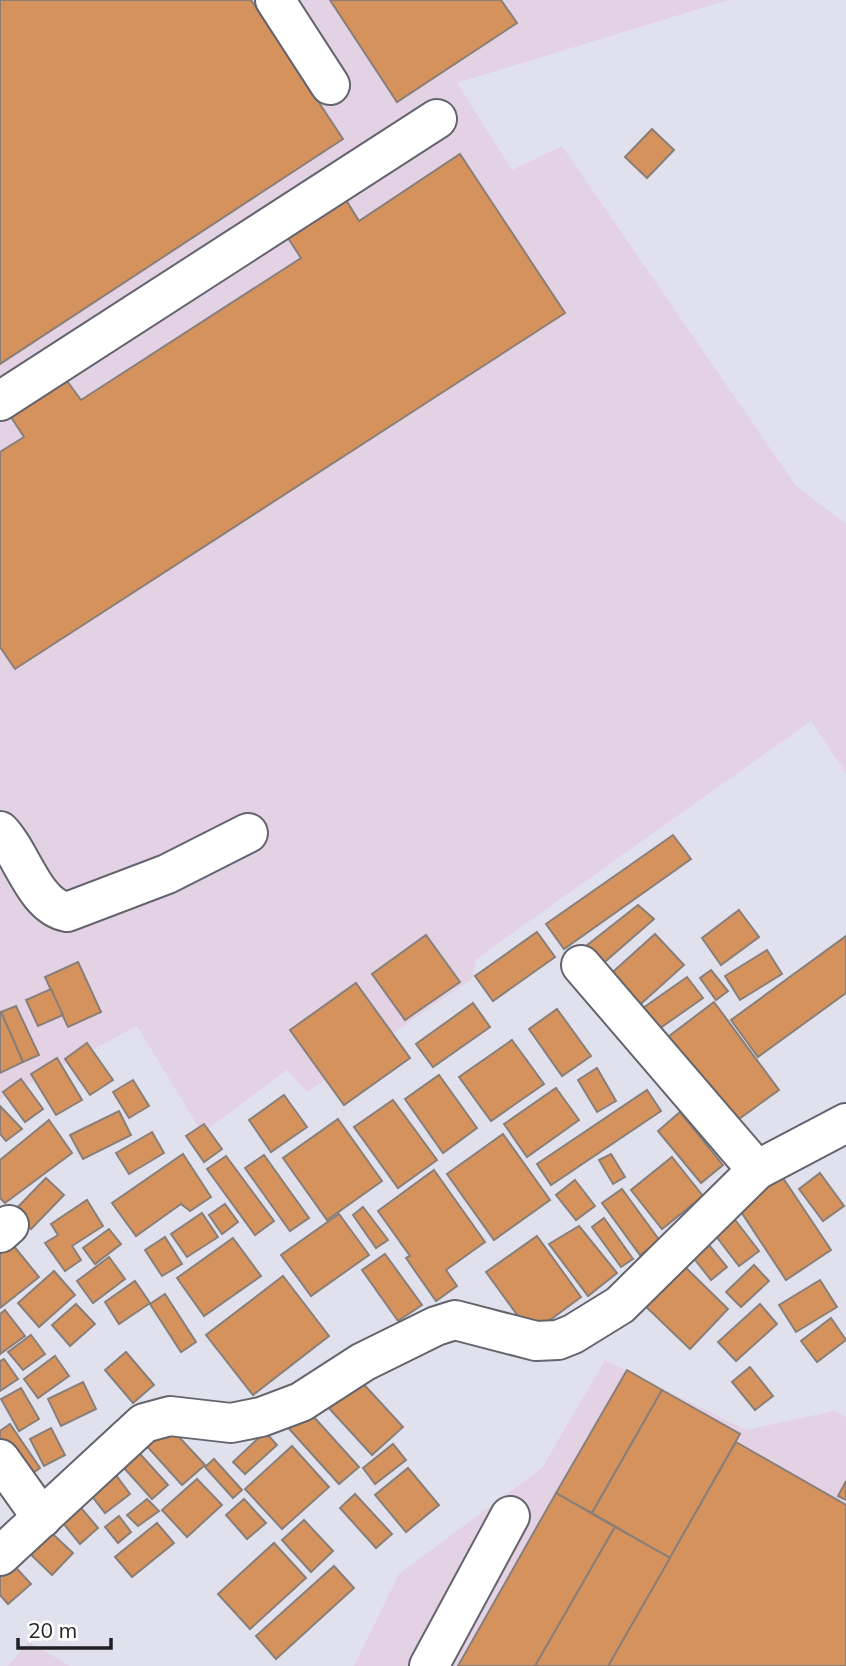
<svg xmlns="http://www.w3.org/2000/svg" width="846" height="1666" font-family="Mulish,sans-serif">
  <rect width="100%" height="100%" fill="#e1e1ed"/>
  <!-- industrial -->
  <g fill="#e3d2e4">
    <polygon points="0,0 728,0 457,83 512,170 562,146 796,486 846,524 846,774 811,721 476,959 472,979 307,1092 287,1070 202,1133 137,1026 0,1099"/>
    <polygon points="605,1360 746,1430 834,1411 846,1417 846,1666 354,1666 399,1574 542,1468"/>
    <polygon points="29,1642 70,1666 8,1666"/>
  </g>
  <!-- building -->
  <g fill="#d6925d" stroke="#897f78" stroke-width="2">
    <polygon points="0,0 251,0 343,139 0,364"/>
    <polygon points="330,0 501,0 517,23 397,102"/>
    <polygon points="652,129 674,150 647,178 625,157"/>
    <polygon points="460,154 565,313 15,669 0,647 0,452 24,437 11,417 67,381 81,400 301,258 288,238 346,200 359,221"/>
    <polygon points="673,835 691,859 564,949 546,924"/>
    <polygon points="638,905 654,919 592,973 576,954"/>
    <polygon points="739,910 759,937 721,965 702,938"/>
    <polygon points="537,932 555,957 493,1001 475,976"/>
    <polygon points="655,934 684,965 634,1010 605,979"/>
    <polygon points="426,935 460,982 405,1020 372,974"/>
    <polygon points="846,936 846,993 758,1057 731,1020"/>
    <polygon points="767,950 782,974 740,1000 725,976"/>
    <polygon points="78,962 101,1012 68,1027 45,977"/>
    <polygon points="711,970 728,991 716,1000 700,978"/>
    <polygon points="687,977 703,998 649,1036 633,1015"/>
    <polygon points="356,983 410,1058 344,1105 290,1030"/>
    <polygon points="51,989 63,1015 38,1026 26,1000"/>
    <polygon points="714,1002 779,1090 728,1127 664,1040"/>
    <polygon points="473,1003 490,1027 433,1067 416,1044"/>
    <polygon points="16,1006 39,1055 23,1062 1,1012"/>
    <polygon points="557,1009 591,1056 562,1076 529,1029"/>
    <polygon points="1,1012 23,1062 0,1073 0,1013"/>
    <polygon points="512,1040 544,1084 491,1121 459,1077"/>
    <polygon points="87,1043 113,1080 90,1095 65,1059"/>
    <polygon points="57,1058 82,1100 56,1115 31,1074"/>
    <polygon points="597,1068 616,1101 597,1112 578,1080"/>
    <polygon points="439,1075 477,1128 443,1153 405,1099"/>
    <polygon points="21,1079 43,1109 25,1122 3,1092"/>
    <polygon points="133,1080 149,1106 129,1118 113,1092"/>
    <polygon points="556,1088 579,1120 527,1157 504,1124"/>
    <polygon points="647,1090 661,1111 551,1185 537,1164"/>
    <polygon points="284,1095 307,1127 271,1152 249,1120"/>
    <polygon points="393,1100 437,1160 398,1188 354,1127"/>
    <polygon points="0,1106 22,1129 6,1141 0,1134"/>
    <polygon points="119,1111 131,1135 83,1159 70,1135"/>
    <polygon points="680,1112 723,1165 701,1183 658,1131"/>
    <polygon points="338,1119 382,1181 327,1220 283,1158"/>
    <polygon points="49,1120 72,1153 5,1203 0,1198 0,1160"/>
    <polygon points="204,1124 222,1149 204,1162 186,1136"/>
    <polygon points="152,1132 164,1153 129,1174 116,1153"/>
    <polygon points="503,1134 550,1200 494,1240 447,1174"/>
    <polygon points="183,1154 211,1197 190,1211 181,1204 136,1236 112,1203"/>
    <polygon points="611,1154 625,1177 613,1184 599,1160"/>
    <polygon points="264,1155 309,1218 290,1231 245,1168"/>
    <polygon points="226,1156 274,1221 255,1235 207,1169"/>
    <polygon points="672,1157 703,1196 662,1229 631,1190"/>
    <polygon points="434,1170 485,1242 446,1270 457,1286 436,1301 406,1258 410,1256 378,1211"/>
    <polygon points="779,1172 831,1250 786,1280 734,1201"/>
    <polygon points="820,1173 844,1206 823,1221 799,1189"/>
    <polygon points="46,1178 64,1195 31,1229 13,1212"/>
    <polygon points="575,1180 595,1206 576,1220 556,1195"/>
    <polygon points="622,1189 660,1241 640,1255 602,1203"/>
    <polygon points="87,1200 103,1226 72,1246 81,1260 65,1271 45,1243 58,1235 51,1224"/>
    <polygon points="225,1204 238,1222 222,1234 209,1215"/>
    <polygon points="363,1207 388,1240 376,1248 353,1215"/>
    <polygon points="729,1212 759,1251 739,1266 709,1227"/>
    <polygon points="202,1213 218,1237 187,1257 171,1234"/>
    <polygon points="339,1214 369,1255 311,1296 281,1255"/>
    <polygon points="604,1218 633,1259 621,1267 592,1227"/>
    <polygon points="579,1226 617,1273 588,1296 549,1244"/>
    <polygon points="109,1229 121,1244 95,1264 83,1248"/>
    <polygon points="537,1236 581,1297 531,1334 486,1272"/>
    <polygon points="165,1237 182,1264 162,1276 145,1250"/>
    <polygon points="233,1238 261,1276 204,1316 177,1278"/>
    <polygon points="8,1239 39,1277 0,1308 0,1245"/>
    <polygon points="704,1239 727,1267 711,1280 688,1251"/>
    <polygon points="385,1254 422,1305 398,1321 362,1270"/>
    <polygon points="109,1257 125,1279 93,1303 77,1281"/>
    <polygon points="679,1261 728,1309 690,1349 640,1301"/>
    <polygon points="754,1265 769,1281 741,1307 726,1292"/>
    <polygon points="54,1271 75,1295 39,1327 18,1303"/>
    <polygon points="283,1276 329,1336 253,1395 206,1335"/>
    <polygon points="820,1280 837,1307 796,1332 779,1305"/>
    <polygon points="135,1281 150,1303 119,1324 105,1302"/>
    <polygon points="165,1294 196,1342 181,1352 150,1304"/>
    <polygon points="76,1304 95,1324 70,1346 52,1325"/>
    <polygon points="760,1304 777,1324 736,1361 718,1342"/>
    <polygon points="5,1310 25,1336 0,1354 0,1314"/>
    <polygon points="831,1318 846,1340 817,1362 801,1341"/>
    <polygon points="31,1335 45,1354 23,1370 8,1352"/>
    <polygon points="126,1352 154,1385 133,1403 105,1370"/>
    <polygon points="55,1356 69,1376 38,1398 24,1379"/>
    <polygon points="4,1359 18,1379 0,1391 0,1361"/>
    <polygon points="750,1367 773,1396 755,1410 732,1382"/>
    <polygon points="627,1370 662,1390 592,1513 556,1493"/>
    <polygon points="358,1378 403,1427 372,1455 327,1406"/>
    <polygon points="83,1382 96,1409 61,1426 48,1399"/>
    <polygon points="21,1388 39,1419 19,1431 1,1399"/>
    <polygon points="662,1390 740,1434 670,1558 592,1513"/>
    <polygon points="303,1405 359,1467 339,1484 283,1422"/>
    <polygon points="166,1423 205,1465 182,1485 144,1443"/>
    <polygon points="10,1424 40,1468 21,1481 0,1450 0,1431"/>
    <polygon points="51,1428 65,1455 44,1466 30,1439"/>
    <polygon points="265,1432 277,1445 245,1474 233,1462"/>
    <polygon points="736,1442 846,1505 846,1666 608,1666"/>
    <polygon points="393,1444 406,1460 375,1484 363,1468"/>
    <polygon points="132,1445 168,1485 152,1499 116,1459"/>
    <polygon points="292,1446 329,1487 282,1529 245,1489"/>
    <polygon points="214,1459 242,1490 233,1498 205,1467"/>
    <polygon points="110,1467 130,1494 105,1513 84,1486"/>
    <polygon points="408,1468 439,1505 406,1532 375,1495"/>
    <polygon points="197,1479 222,1505 187,1537 162,1510"/>
    <polygon points="846,1481 846,1500 838,1496"/>
    <polygon points="556,1493 615,1527 535,1666 458,1666"/>
    <polygon points="355,1494 392,1534 376,1548 340,1508"/>
    <polygon points="71,1496 98,1528 80,1544 53,1511"/>
    <polygon points="147,1499 159,1511 138,1526 127,1515"/>
    <polygon points="244,1499 266,1523 247,1539 226,1515"/>
    <polygon points="119,1516 131,1532 118,1543 105,1527"/>
    <polygon points="304,1520 333,1551 311,1572 282,1540"/>
    <polygon points="40,1522 73,1553 52,1575 20,1544"/>
    <polygon points="157,1523 174,1543 132,1577 115,1557"/>
    <polygon points="615,1527 670,1558 608,1666 535,1666"/>
    <polygon points="274,1543 306,1578 250,1629 218,1594"/>
    <polygon points="7,1558 31,1584 8,1604 0,1595 0,1564"/>
    <polygon points="334,1566 354,1588 276,1659 256,1636"/>
  </g>
  <g fill="none" stroke-linecap="round" stroke-linejoin="round">
    <!-- minor casing -->
    <g stroke="#64646e" stroke-width="42">
      <g id="minor">
        <polyline points="275,0 330,85"/>
        <polyline points="0,401 437,119"/>
        <path d="M 0,831 C 22,853 34,906 67,912 L 167,874 L 248,833"/>
        <polyline points="581,965 757,1170"/>
        <polyline points="0,1233 9,1225"/>
        <polyline points="0,1459 42,1518"/>
        <polyline points="0,1556 144,1423 170,1416 231,1423 261,1417 301,1402 363,1362 436,1326 455,1320 536,1341 558,1340 573,1334 620,1305 757,1170 846,1123"/>
        <polyline points="429,1666 510,1516"/>
      </g>
    </g>
    <!-- minor -->
    <use href="#minor" stroke="#fff" stroke-width="38"/>
  </g>
  <!-- scale -->
  <path d="M18 1638v10h93v-10" fill="none" stroke="#1f1f23" stroke-width="3.5"/>
  <text x="28" y="1638" font-size="21" fill="#1f1f23" stroke="#ffffff" stroke-width="5" paint-order="stroke">20 m</text>
</svg>
